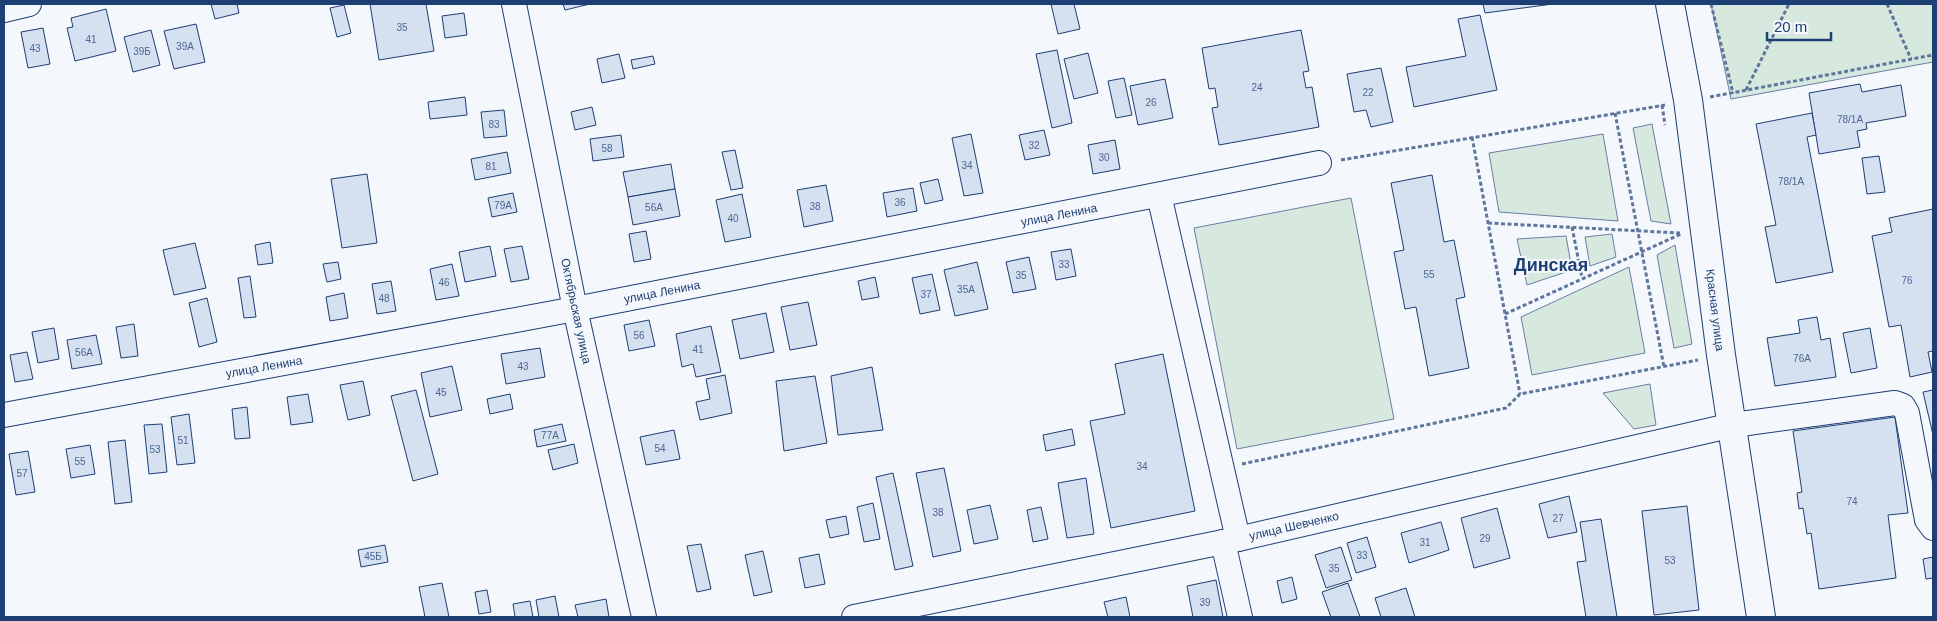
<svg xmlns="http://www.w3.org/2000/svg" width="1937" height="621" font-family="Arial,sans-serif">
  <rect width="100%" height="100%" fill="#f4f7fb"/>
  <!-- green -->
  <g fill="#d7e8df" stroke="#687fa3">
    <polygon points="1711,4 1933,4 1933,62 1731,99"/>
    <polygon points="1652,124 1671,224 1651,221 1633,128"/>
    <polygon points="1603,134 1618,221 1499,212 1489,153"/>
    <polygon points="1351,198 1394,419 1237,449 1194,228"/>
    <polygon points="1612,234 1616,257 1590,266 1585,237"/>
    <polygon points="1566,236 1572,270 1527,285 1517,239"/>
    <polygon points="1675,245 1692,344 1674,348 1657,255"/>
    <polygon points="1629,267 1645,353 1532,375 1521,317"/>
    <polygon points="1650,384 1656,425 1634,429 1603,393"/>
  </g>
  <!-- building -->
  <g fill="#d5e0f0" stroke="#1d3f73">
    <polygon points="211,4 237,4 239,13 215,19"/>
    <polygon points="370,4 426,4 434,51 379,60"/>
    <polygon points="563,4 590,4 565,10"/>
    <polygon points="1051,4 1074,4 1080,29 1058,34"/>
    <polygon points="1483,4 1553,4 1485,13"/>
    <polygon points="344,5 351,33 337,37 330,8"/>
    <polygon points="106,9 116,51 75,61 67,28 73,27 71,18"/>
    <polygon points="464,13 467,35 445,38 442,16"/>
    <polygon points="1480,15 1497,90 1414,107 1406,67 1466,56 1458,19"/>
    <polygon points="196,24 205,62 174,69 164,31"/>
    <polygon points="43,28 50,64 28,68 21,32"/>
    <polygon points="151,30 160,65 133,72 124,37"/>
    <polygon points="1301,30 1309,71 1303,72 1306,88 1312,87 1319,127 1219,145 1212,108 1218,107 1215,88 1209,89 1202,48"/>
    <polygon points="1057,50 1072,123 1052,128 1036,54"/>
    <polygon points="1088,53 1098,93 1074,99 1064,59"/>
    <polygon points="619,54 625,78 602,83 597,59"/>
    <polygon points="653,56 655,64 633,69 631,60"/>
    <polygon points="1381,68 1393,122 1371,127 1366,110 1354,112 1347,74"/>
    <polygon points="1124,78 1132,115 1116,118 1108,81"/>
    <polygon points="1165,79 1173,118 1138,125 1130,86"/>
    <polygon points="1860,84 1862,92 1901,85 1906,116 1866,123 1867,129 1857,131 1860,147 1819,154 1809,93"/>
    <polygon points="465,97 467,115 430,119 428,102"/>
    <polygon points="592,107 596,125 575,130 571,112"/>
    <polygon points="504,110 507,136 484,138 481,112"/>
    <polygon points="1812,113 1816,135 1807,137 1833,272 1776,283 1765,227 1776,225 1756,124"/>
    <polygon points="1044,130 1050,155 1025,160 1019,135"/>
    <polygon points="971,134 983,193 964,196 952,138"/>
    <polygon points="621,135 624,157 593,161 590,139"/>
    <polygon points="1115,140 1120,169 1093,174 1088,145"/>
    <polygon points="735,150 743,188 731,190 722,152"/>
    <polygon points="507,152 511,173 475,180 471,159"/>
    <polygon points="1879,156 1885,192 1867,194 1862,158"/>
    <polygon points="671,164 675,189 628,197 623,172"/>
    <polygon points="367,174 377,243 342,248 331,179"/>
    <polygon points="1432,175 1444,242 1454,240 1465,297 1456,299 1469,368 1429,376 1416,307 1405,309 1394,252 1404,250 1391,183"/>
    <polygon points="938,179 943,200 925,204 920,183"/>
    <polygon points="826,185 833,221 804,227 797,190"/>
    <polygon points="913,188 917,211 887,217 883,193"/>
    <polygon points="675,189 680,216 633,225 628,197"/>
    <polygon points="513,193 517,212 492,217 488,198"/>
    <polygon points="742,194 751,237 725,242 716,200"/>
    <polygon points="1933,209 1933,351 1928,352 1932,372 1910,377 1901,325 1889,327 1872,236 1892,232 1889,218"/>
    <polygon points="646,231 651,259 634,262 629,234"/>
    <polygon points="270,242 273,263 258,265 255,245"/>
    <polygon points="195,243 206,288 174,295 163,250"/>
    <polygon points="490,246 496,276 465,282 459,252"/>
    <polygon points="522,246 529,279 511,282 504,249"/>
    <polygon points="1071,249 1076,276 1056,280 1051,252"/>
    <polygon points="1029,257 1036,289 1013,293 1006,262"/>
    <polygon points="338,262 341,279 327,282 323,264"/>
    <polygon points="977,262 988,309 955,316 944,270"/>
    <polygon points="452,264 459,296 436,300 430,269"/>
    <polygon points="932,274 940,310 920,314 912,278"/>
    <polygon points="250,276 256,317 244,318 238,278"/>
    <polygon points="875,277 879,297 862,300 858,281"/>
    <polygon points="391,281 396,311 377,314 372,284"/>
    <polygon points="344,293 348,318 330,321 326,297"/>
    <polygon points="207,298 217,342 199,347 189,303"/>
    <polygon points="808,302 817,345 790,350 781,307"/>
    <polygon points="766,313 774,352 740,359 732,320"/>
    <polygon points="1817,317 1821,340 1830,338 1836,377 1775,386 1767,338 1800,333 1798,320"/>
    <polygon points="649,320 655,346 629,351 624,325"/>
    <polygon points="134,324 138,356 121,358 116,327"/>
    <polygon points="711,326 721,372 696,377 693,364 682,367 676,334"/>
    <polygon points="54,328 59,359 38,363 32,332"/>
    <polygon points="1870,328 1877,368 1851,373 1843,333"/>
    <polygon points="96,335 102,364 72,369 67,340"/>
    <polygon points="540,348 545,377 506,384 501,354"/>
    <polygon points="27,352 33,379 15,382 10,355"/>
    <polygon points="1163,354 1195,511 1111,528 1090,421 1125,414 1115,364"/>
    <polygon points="452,366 462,410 430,417 421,373"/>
    <polygon points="872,367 883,430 838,435 831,376"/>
    <polygon points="725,375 732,413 700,420 696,402 710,399 706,379"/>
    <polygon points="815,376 827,443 784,451 776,381"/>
    <polygon points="363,381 370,415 348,420 340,385"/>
    <polygon points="416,390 438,474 413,481 391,396"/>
    <polygon points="1933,390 1933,435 1923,392"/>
    <polygon points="308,394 313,422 291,425 287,397"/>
    <polygon points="510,394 513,409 490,414 487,399"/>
    <polygon points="247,407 250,438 235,439 232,409"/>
    <polygon points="189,414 195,463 177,465 171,417"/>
    <polygon points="1895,417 1908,513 1888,515 1896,578 1819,589 1811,533 1807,534 1803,508 1799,509 1797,493 1802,492 1793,431"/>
    <polygon points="162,424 167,472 149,474 144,425"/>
    <polygon points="562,424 566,441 537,447 534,430"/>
    <polygon points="1072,429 1075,445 1046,451 1043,435"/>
    <polygon points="674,430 680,459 646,465 640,437"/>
    <polygon points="125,440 132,502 115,504 108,442"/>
    <polygon points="574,444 578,463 553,470 548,450"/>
    <polygon points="90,445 95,474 71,478 66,449"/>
    <polygon points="28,451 35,492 16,495 9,454"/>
    <polygon points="944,468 961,551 933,557 916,473"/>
    <polygon points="893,473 913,566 895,570 876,477"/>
    <polygon points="1086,478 1094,534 1067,538 1058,483"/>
    <polygon points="1569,496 1577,532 1548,538 1539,504"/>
    <polygon points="873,503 880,539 864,542 857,507"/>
    <polygon points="990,505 998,539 974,544 967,510"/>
    <polygon points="1687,506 1699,610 1654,615 1642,511"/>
    <polygon points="1041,507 1048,539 1033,542 1027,510"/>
    <polygon points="1497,508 1510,558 1474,568 1461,518"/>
    <polygon points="846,516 849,534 830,538 826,520"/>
    <polygon points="1601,519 1617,617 1586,617 1577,562 1586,561 1580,522"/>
    <polygon points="1441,522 1449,550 1409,563 1401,533"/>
    <polygon points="1367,537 1376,567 1356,573 1347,543"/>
    <polygon points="701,544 711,589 697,592 687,546"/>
    <polygon points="385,545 388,562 361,567 358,550"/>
    <polygon points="1341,547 1352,580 1326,588 1315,555"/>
    <polygon points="763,551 772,592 754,596 745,555"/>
    <polygon points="819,554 825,584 805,588 799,558"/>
    <polygon points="1933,557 1933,578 1926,579 1923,559"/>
    <polygon points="1292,577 1297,599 1282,603 1277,581"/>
    <polygon points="1216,580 1223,617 1193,617 1187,586"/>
    <polygon points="442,583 449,617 425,617 419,587"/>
    <polygon points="1348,583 1360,617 1331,617 1322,592"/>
    <polygon points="1406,588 1415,617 1381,617 1375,598"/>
    <polygon points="487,590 491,612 479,614 475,592"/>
    <polygon points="555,596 559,617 539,617 536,600"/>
    <polygon points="1126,597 1130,617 1108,617 1104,602"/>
    <polygon points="606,599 609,617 578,617 575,605"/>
    <polygon points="530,601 533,617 515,617 513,604"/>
  </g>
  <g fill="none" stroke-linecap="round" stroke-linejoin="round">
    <!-- minor casing -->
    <g stroke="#1d3f73" stroke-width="26">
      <g id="minor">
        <polyline points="514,4 575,309 644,617"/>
        <polyline points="4,10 29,4"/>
        <polyline points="1159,195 1238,539"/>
        <polyline points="4,415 575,309 1319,163"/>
        <polyline points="1223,542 1240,617"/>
        <polyline points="854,617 1238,539 1733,425 1895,403 1903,406 1907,413 1927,520 1933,528"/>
      </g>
    </g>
    <!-- major casing -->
    <g stroke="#1d3f73" stroke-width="30">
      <polyline id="major" points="1670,4 1688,100 1721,355 1761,617"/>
    </g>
    <!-- path -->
    <g stroke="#5e769c" stroke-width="3" stroke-dasharray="4 2.5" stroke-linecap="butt">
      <polyline points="1711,4 1733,93"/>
      <polyline points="1887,4 1911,59"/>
      <polyline points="1746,90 1789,4"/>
      <polyline points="1710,97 1933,55"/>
      <polyline points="1662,105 1665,125"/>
      <polyline points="1615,113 1664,367"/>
      <polyline points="1472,137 1520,394"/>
      <polyline points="1341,160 1665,105"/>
      <polyline points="1488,223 1680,233"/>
      <polyline points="1572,227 1582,278"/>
      <polyline points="1505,314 1681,234"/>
      <polyline points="1242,464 1506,408 1520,394 1698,360"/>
    </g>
    <!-- minor -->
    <use href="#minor" stroke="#f4f7fb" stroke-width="24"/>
    <!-- major -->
    <use href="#major" stroke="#f4f7fb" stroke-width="28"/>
  </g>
  <g text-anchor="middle" stroke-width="4" stroke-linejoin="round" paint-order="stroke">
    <!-- number labels -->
    <g font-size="10" fill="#4b6792">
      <text x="402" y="31">35</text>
      <text x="91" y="43">41</text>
      <text x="185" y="50">39А</text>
      <text x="35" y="52">43</text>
      <text x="142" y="55">39Б</text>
      <text x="1257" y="91">24</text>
      <text x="1368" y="96">22</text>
      <text x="1151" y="106">26</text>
      <text x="1850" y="123">78/1A</text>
      <text x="494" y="128">83</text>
      <text x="1034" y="149">32</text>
      <text x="607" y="152">58</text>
      <text x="1104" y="161">30</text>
      <text x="967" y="169">34</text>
      <text x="491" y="170">81</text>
      <text x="1791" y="185">78/1А</text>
      <text x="900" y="206">36</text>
      <text x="503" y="209">79А</text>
      <text x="815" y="210">38</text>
      <text x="654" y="211">56А</text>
      <text x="733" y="222">40</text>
      <text x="1064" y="268">33</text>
      <text x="1429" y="278">55</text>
      <text x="1021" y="279">35</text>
      <text x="1907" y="284">76</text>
      <text x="444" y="286">46</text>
      <text x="966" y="293">35А</text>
      <text x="926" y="298">37</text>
      <text x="384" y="302">48</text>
      <text x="639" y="339">56</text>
      <text x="698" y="353">41</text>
      <text x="84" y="356">56А</text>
      <text x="1802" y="362">76А</text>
      <text x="523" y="370">43</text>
      <text x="441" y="396">45</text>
      <text x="550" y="439">77А</text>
      <text x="183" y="444">51</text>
      <text x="660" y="452">54</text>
      <text x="155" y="453">53</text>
      <text x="80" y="465">55</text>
      <text x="1142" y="470">34</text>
      <text x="22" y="477">57</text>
      <text x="1852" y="505">74</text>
      <text x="938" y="516">38</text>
      <text x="1558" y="522">27</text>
      <text x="1485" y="542">29</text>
      <text x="1425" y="546">31</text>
      <text x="1362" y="559">33</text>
      <text x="373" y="560">45Б</text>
      <text x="1670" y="564">53</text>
      <text x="1334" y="572">35</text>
      <text x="1205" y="606">39</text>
    </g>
    <!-- street labels -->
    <g font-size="12" fill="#1d3f73" stroke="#f4f7fb">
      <text transform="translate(1059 215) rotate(-11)" y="4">улица Ленина</text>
      <text transform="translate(662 292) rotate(-11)" y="4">улица Ленина</text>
      <text transform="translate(1715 310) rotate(83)" y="4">Красная улица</text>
      <text transform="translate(576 311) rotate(78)" y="4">Октябрьская улица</text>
      <text transform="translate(264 367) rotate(-10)" y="4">улица Ленина</text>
      <text transform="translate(1294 526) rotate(-13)" y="4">улица Шевченко</text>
    </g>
    <!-- district labels -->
    <g font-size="18" font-weight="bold" fill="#1d3f73" stroke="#f4f7fb">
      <text x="1551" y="271">Динская</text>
    </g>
  </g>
  <!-- border -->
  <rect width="1937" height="621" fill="none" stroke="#1d3f73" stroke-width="10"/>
  <!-- scale -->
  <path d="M1767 32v8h64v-8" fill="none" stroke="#1d3f73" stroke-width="2.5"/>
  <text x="1774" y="32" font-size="15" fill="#1d3f73" stroke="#f4f7fb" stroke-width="4" paint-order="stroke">20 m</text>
</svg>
